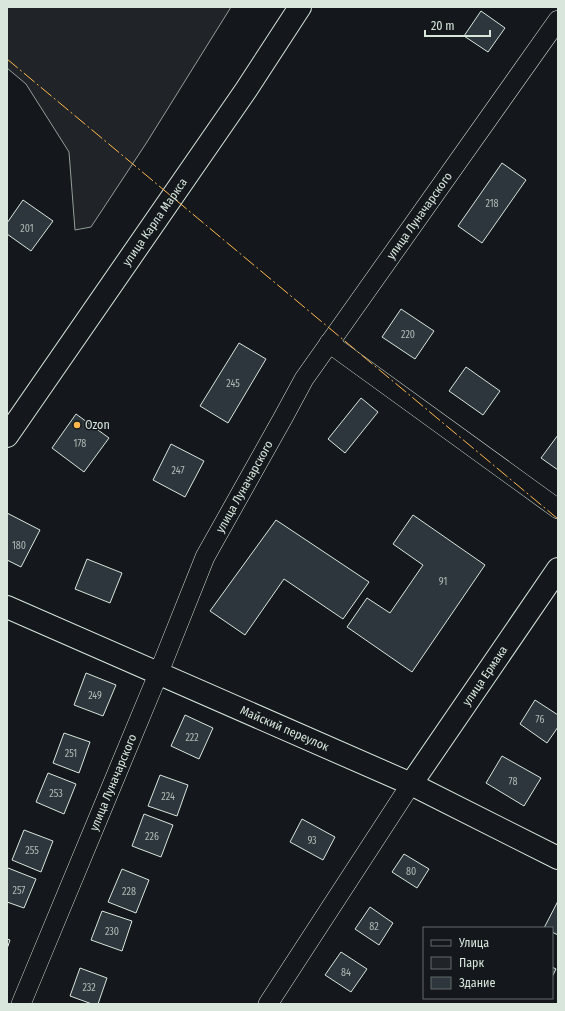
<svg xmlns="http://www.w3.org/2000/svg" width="565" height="1011" font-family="'Fira Sans Condensed',sans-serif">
  <rect width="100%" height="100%" fill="#14181c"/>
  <!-- green -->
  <polygon fill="#202428" stroke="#939e99" points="7,7 231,7 147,142 91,227 75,230 69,152 26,84 7,68"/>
  <!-- building -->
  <g fill="#2c363c" stroke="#d8e6dc">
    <polygon points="481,11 505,28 488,52 464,36"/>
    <polygon points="502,163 526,180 482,243 458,226"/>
    <polygon points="23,200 53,221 31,251 7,234 7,223"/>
    <polygon points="401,309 434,331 415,359 382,337"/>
    <polygon points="239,343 266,359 228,423 200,406"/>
    <polygon points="466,367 500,391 483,415 449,391"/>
    <polygon points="361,398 378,412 345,453 328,439"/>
    <polygon points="76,414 109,438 84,472 52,448"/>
    <polygon points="558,435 558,470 541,458"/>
    <polygon points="171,444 204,461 185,497 153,480"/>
    <polygon points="7,513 40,530 21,567 7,560"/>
    <polygon points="413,515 485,565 412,672 347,627 367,598 390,613 423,565 393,544"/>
    <polygon points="276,520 369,582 343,619 284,579 245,635 210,611"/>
    <polygon points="87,559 122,573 110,603 75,589"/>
    <polygon points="86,673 116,685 103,716 74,705"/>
    <polygon points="535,700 558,715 558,727 547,743 520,724"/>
    <polygon points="185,715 213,728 199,759 171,746"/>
    <polygon points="64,733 90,742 79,773 53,763"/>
    <polygon points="502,756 541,778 524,806 486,783"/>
    <polygon points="48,773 76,784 64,814 36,802"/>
    <polygon points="160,775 188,785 177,816 148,806"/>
    <polygon points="144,814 173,825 161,857 132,846"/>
    <polygon points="302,819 335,837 323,860 290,842"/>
    <polygon points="24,830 53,841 41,872 12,860"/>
    <polygon points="404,854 429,869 417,888 392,872"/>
    <polygon points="8,868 36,879 24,908 7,902 7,871"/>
    <polygon points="122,869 149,880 136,913 108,902"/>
    <polygon points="558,901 558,935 552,932 552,928 544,928"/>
    <polygon points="370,907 393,923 379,945 355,929"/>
    <polygon points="102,911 132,921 122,951 91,940"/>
    <polygon points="7,939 10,940 7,949"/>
    <polygon points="341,952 367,969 351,992 325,975"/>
    <polygon points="552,967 556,969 552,977"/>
    <polygon points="80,968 107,978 98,1004 92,1004 70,996"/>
  </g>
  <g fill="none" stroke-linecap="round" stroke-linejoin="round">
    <!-- street casing -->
    <g stroke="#d8e6dc" stroke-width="20">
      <g id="street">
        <polyline points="329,343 558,509"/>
        <path id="s1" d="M 21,1004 L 159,672 L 205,557 L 284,416 L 304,379 L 558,20"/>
        <polyline points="268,1004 411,784"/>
      </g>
    </g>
    <!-- secondary casing -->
    <g stroke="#d8e6dc" stroke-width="24">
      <g id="secondary">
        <path id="s2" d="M 7,436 L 246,90 L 300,7"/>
        <path id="s3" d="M 7,607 L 411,784 L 558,858"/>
        <path id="s4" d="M 411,784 L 558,569"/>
      </g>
    </g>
    <!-- street -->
    <use href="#street" stroke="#14181c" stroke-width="19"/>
    <!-- secondary -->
    <use href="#secondary" stroke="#14181c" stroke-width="22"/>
    <!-- power -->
    <polyline stroke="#ffb74d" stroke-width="1" stroke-dasharray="14 3 2 3" stroke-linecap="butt" points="7,59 558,519"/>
  </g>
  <!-- markers -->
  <circle fill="#ffb74d" stroke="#14181c" stroke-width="1.5" cx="77" cy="425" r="4"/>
  <g text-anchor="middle" stroke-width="3" stroke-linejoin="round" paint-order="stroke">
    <!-- number labels -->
    <g font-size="10" fill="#adbab4">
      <text x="492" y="207">218</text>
      <text x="27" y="232">201</text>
      <text x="408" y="338">220</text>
      <text x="233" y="387">245</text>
      <text x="80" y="447">178</text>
      <text x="178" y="474">247</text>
      <text x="19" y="549">180</text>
      <text x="443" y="585">91</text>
      <text x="95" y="699">249</text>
      <text x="540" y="723">76</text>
      <text x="192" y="741">222</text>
      <text x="71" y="757">251</text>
      <text x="513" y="785">78</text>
      <text x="56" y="797">253</text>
      <text x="168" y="800">224</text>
      <text x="152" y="840">226</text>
      <text x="312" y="844">93</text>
      <text x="32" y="854">255</text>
      <text x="411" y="875">80</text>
      <text x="19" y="894">257</text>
      <text x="129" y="895">228</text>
      <text x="374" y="930">82</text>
      <text x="112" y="935">230</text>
      <text x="346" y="976">84</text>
      <text x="89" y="991">232</text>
    </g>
    <!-- street labels -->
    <g font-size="12" fill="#d8e6dc" stroke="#14181c">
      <text dy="4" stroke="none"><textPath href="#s1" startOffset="887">улица Луначарского</textPath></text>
      <text dy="4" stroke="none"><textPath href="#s2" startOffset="260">улица Карла Маркса</textPath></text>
      <text dy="4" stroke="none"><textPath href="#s1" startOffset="564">улица Луначарского</textPath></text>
      <text dy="4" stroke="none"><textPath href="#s4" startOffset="131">улица Ермака</textPath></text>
      <text dy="4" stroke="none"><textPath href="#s3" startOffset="303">Майский переулок</textPath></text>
      <text dy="4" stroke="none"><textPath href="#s1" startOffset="240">улица Луначарского</textPath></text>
    </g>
    <!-- poi labels -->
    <g font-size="12" fill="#d8e6dc" stroke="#14181c" text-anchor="start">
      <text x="85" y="429">Ozon</text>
    </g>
  </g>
  <!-- border -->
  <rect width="565" height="1011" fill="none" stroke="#d8e6dc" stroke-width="16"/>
  <!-- legend -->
  <rect x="423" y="927" width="130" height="72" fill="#14181c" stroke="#626a69"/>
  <rect x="431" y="940" width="20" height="6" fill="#14181c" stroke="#626a69"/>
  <text x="459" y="947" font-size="12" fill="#d8e6dc">Улица</text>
  <rect x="431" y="957" width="20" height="12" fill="#202428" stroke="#626a69"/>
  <text x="459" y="967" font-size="12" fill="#d8e6dc">Парк</text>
  <rect x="431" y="977" width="20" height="12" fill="#2c363c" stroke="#626a69"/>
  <text x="459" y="987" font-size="12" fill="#d8e6dc">Здание</text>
  <!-- scale -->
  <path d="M425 30v6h65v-6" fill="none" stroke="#d8e6dc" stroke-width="2"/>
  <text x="431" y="30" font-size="12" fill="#d8e6dc" stroke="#14181c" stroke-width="3" paint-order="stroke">20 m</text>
</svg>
